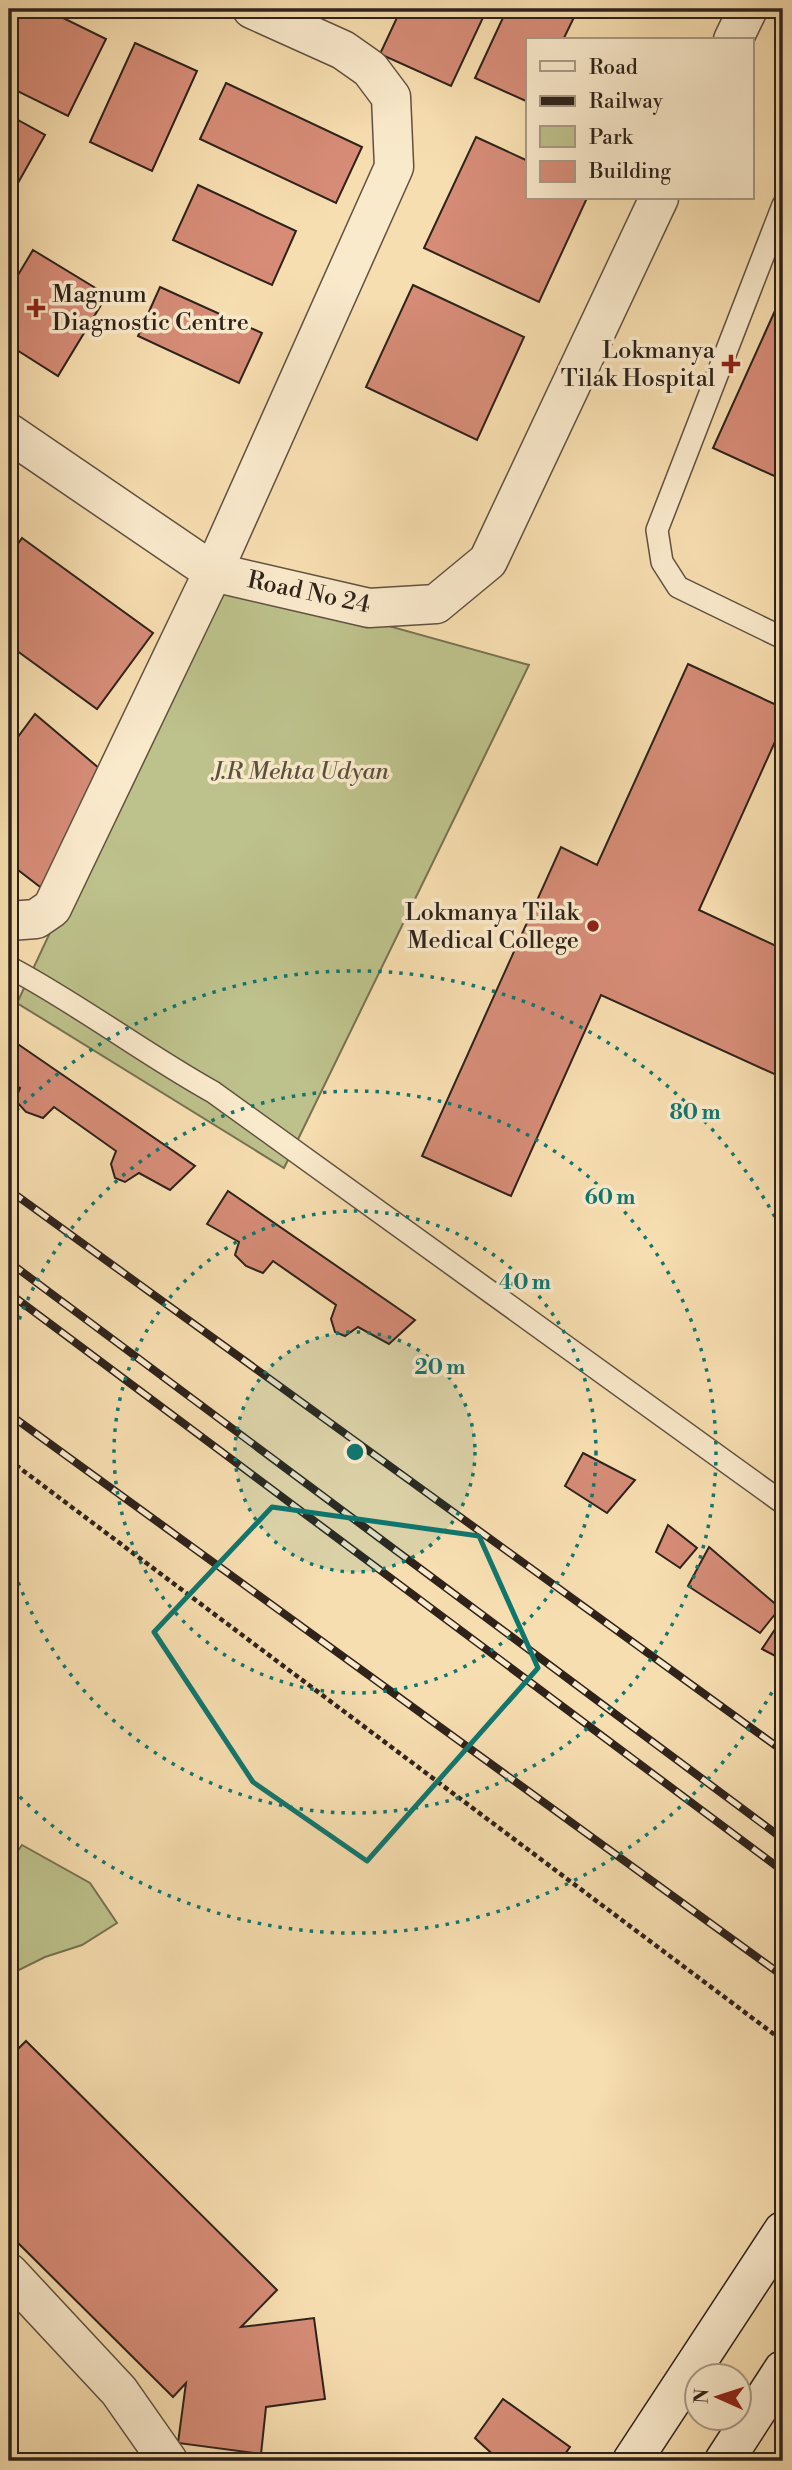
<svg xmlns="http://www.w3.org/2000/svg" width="792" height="2470" font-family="'Libre Bodoni',serif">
  <rect width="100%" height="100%" fill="#f7deb0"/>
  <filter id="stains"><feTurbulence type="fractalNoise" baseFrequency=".00286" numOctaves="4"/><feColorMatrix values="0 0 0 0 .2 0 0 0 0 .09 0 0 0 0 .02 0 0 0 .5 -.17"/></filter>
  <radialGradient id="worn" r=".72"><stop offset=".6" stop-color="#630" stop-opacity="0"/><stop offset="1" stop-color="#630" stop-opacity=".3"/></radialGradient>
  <!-- green -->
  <g fill="#bdc18b" stroke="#767253" stroke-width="2">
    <polygon points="216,578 529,665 284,1168 17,1003"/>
    <polygon points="22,1845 90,1883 117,1923 82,1945 45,1957 9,1975 9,1863"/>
  </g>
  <!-- building -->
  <g fill="#d68c77" stroke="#2e221b" stroke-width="2">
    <polygon points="9,9 45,9 106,39 68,116 9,87"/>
    <polygon points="401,9 487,9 451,86 380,54"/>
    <polygon points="507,9 578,9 563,40 528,40 528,102 475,78"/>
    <polygon points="135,43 197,71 152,171 90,142"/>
    <polygon points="226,83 362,147 336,203 200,139"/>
    <polygon points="9,115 45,135 9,199"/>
    <polygon points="476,137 528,161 528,198 587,198 539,302 424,248"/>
    <polygon points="198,185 296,231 272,285 173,240"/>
    <polygon points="33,250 107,295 58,376 9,345 9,290"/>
    <polygon points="413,285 524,337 477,440 366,387"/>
    <polygon points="160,287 262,333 239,383 138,336"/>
    <polygon points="783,293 783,480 713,448"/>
    <polygon points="22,538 153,633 97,709 9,645 9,557"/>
    <polygon points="688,664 783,708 783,724 699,910 776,946 783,931 783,1078 601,995 511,1196 422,1156 561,847 597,865"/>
    <polygon points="35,714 100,769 44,890 9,863 9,749"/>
    <polygon points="9,1038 195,1166 170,1190 139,1173 125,1182 115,1178 111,1164 116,1151 54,1107 43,1118 26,1112 15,1100 20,1088 9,1082"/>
    <polygon points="228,1191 415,1320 389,1344 358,1327 345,1336 335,1332 331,1319 336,1305 273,1261 263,1273 246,1266 235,1255 239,1242 207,1224"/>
    <polygon points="583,1453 635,1480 607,1513 565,1486"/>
    <polygon points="668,1525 697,1548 680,1568 656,1552"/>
    <polygon points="709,1547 780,1608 760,1633 688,1586"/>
    <polygon points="783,1617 783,1656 779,1658 762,1649"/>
    <polygon points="26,2041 277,2290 241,2327 314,2318 325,2399 266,2407 261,2454 178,2443 186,2383 173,2397 9,2234 9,2058"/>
    <polygon points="503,2399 570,2447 560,2461 500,2461 475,2438"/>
  </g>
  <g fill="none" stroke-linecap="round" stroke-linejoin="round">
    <!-- service casing -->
    <g stroke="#605140" stroke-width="24">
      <g id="service">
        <polyline points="783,205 657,530 662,562 678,587 783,638"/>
        <path d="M 9,967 C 79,1004 143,1053 213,1092 L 783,1503"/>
      </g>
    </g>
    <!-- minor casing -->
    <g stroke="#605140" stroke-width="41">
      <g id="minor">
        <polyline points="9,921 36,919 52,908 213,572 394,167 391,97 370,69 343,50 252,9"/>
        <polyline points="9,2273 119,2391 168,2461"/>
      </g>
    </g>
    <!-- tertiary casing -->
    <g stroke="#605140" stroke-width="41">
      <g id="tertiary">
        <polyline points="733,40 748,9"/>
        <polyline points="9,433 213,572 369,608 436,604 488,561 659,198"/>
      </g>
    </g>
    <!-- secondary casing -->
    <g stroke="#2e221b" stroke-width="41">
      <g id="secondary">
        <polyline points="632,2461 783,2231"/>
        <polyline points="724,2461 783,2370"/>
      </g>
    </g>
    <!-- path -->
    <polyline stroke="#2e221b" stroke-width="4.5" stroke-dasharray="5 3.5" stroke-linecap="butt" points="9,1460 783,2041"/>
    <!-- service -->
    <use href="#service" stroke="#faeacc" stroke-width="21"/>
    <!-- minor -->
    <use href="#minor" stroke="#faeacc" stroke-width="38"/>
    <!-- tertiary -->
    <use href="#tertiary" stroke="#faeacc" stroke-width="38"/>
    <!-- secondary -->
    <use href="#secondary" stroke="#faeacc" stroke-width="38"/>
    <!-- rail casing -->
    <g stroke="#2e221b" stroke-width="8">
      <g id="rail">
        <polyline points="9,1190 783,1751"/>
        <polyline points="9,1262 783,1839"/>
        <polyline points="9,1293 783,1871"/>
        <polyline points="9,1414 783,1976"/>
      </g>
    </g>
    <!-- rail -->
    <use href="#rail" stroke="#faeacc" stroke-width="5" stroke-dasharray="16" stroke-linecap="butt"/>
  </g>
  <!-- marked area -->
  <path fill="none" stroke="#0f766e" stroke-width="5" stroke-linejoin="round" d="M 272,1507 L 479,1536 L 538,1668 L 367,1861 L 253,1782 L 154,1632 Z"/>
  <!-- distance rings -->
  <circle cx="355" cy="1452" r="120" fill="#0f766e" fill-opacity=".12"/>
  <g fill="none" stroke="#0f766e" stroke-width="3.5" stroke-dasharray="3.5 7">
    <circle cx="355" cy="1452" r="120"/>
    <circle cx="355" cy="1452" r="241"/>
    <path d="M9 1349A361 361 0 1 1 9 1555"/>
    <path d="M782 1674A481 481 0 0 1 9 1786M9 1118A481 481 0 0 1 782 1230"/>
  </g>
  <!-- markers -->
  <g fill="#8f2418" stroke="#faeacc" stroke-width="2.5">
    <path d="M32.5 297.5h7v7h7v7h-7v7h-7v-7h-7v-7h7z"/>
    <path d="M727.5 353.5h7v7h7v7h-7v7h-7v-7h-7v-7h7z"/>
    <circle cx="593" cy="926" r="7"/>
  </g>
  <g text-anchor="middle" stroke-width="7" stroke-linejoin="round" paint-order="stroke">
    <!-- poi labels -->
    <g font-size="24" fill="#2e221b" stroke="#faeacc" text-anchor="end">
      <text x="52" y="302" text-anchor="start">Magnum<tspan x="52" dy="28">Diagnostic Centre</tspan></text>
      <text x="715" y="358">Lokmanya<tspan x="715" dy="28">Tilak Hospital</tspan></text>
      <text x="579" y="920">Lokmanya Tilak<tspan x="579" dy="28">Medical College</tspan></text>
    </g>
    <!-- street labels -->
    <g font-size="24" fill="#2e221b" stroke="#faeacc">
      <text transform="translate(309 592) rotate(12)" y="8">Road No 24</text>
    </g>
    <!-- park labels -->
    <g font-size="24" font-style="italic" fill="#59523d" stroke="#faeacc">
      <text x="301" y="779">J.R Mehta Udyan</text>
    </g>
  </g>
  <circle cx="355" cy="1452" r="10" fill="#0f766e" stroke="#faeacc" stroke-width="3.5"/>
  <g font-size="21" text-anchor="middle" font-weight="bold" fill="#0f766e" stroke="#faeacc" stroke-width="7" stroke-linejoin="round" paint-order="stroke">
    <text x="695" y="1119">80 m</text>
    <text x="610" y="1204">60 m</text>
    <text x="525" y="1289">40 m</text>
    <text x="440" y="1374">20 m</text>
  </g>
  <!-- margin -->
  <rect width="792" height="2470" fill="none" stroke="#f7deb0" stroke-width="35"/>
  <rect x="10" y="10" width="771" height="2449" fill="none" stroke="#2e221b" stroke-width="3.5"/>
  <rect x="18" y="18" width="757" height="2435" fill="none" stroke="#2e221b" stroke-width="2"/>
  <!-- legend -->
  <rect x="526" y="38" width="228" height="161" fill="#faeacc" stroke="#a89a85" stroke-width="2"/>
  <rect x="540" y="61" width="35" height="10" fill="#faeacc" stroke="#a89a85" stroke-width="2"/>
  <text x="589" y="74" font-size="21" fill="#2e221b">Road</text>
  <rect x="540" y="96" width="35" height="10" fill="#2e221b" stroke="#a89a85" stroke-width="2"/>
  <text x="589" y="108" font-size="21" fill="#2e221b">Railway</text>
  <rect x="540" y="126" width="35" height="21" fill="#bdc18b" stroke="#a89a85" stroke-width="2"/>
  <text x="589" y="144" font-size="21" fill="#2e221b">Park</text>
  <rect x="540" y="161" width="35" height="21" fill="#d68c77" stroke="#a89a85" stroke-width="2"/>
  <text x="589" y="178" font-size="21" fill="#2e221b">Building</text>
  <!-- north arrow -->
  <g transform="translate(718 2397) rotate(273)"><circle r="33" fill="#faeacc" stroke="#a89a85" stroke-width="2"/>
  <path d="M0-5L12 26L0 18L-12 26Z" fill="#8f2418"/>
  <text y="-10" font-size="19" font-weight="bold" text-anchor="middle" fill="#2e221b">N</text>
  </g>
  <rect width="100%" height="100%" filter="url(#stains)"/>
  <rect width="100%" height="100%" fill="url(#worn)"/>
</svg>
